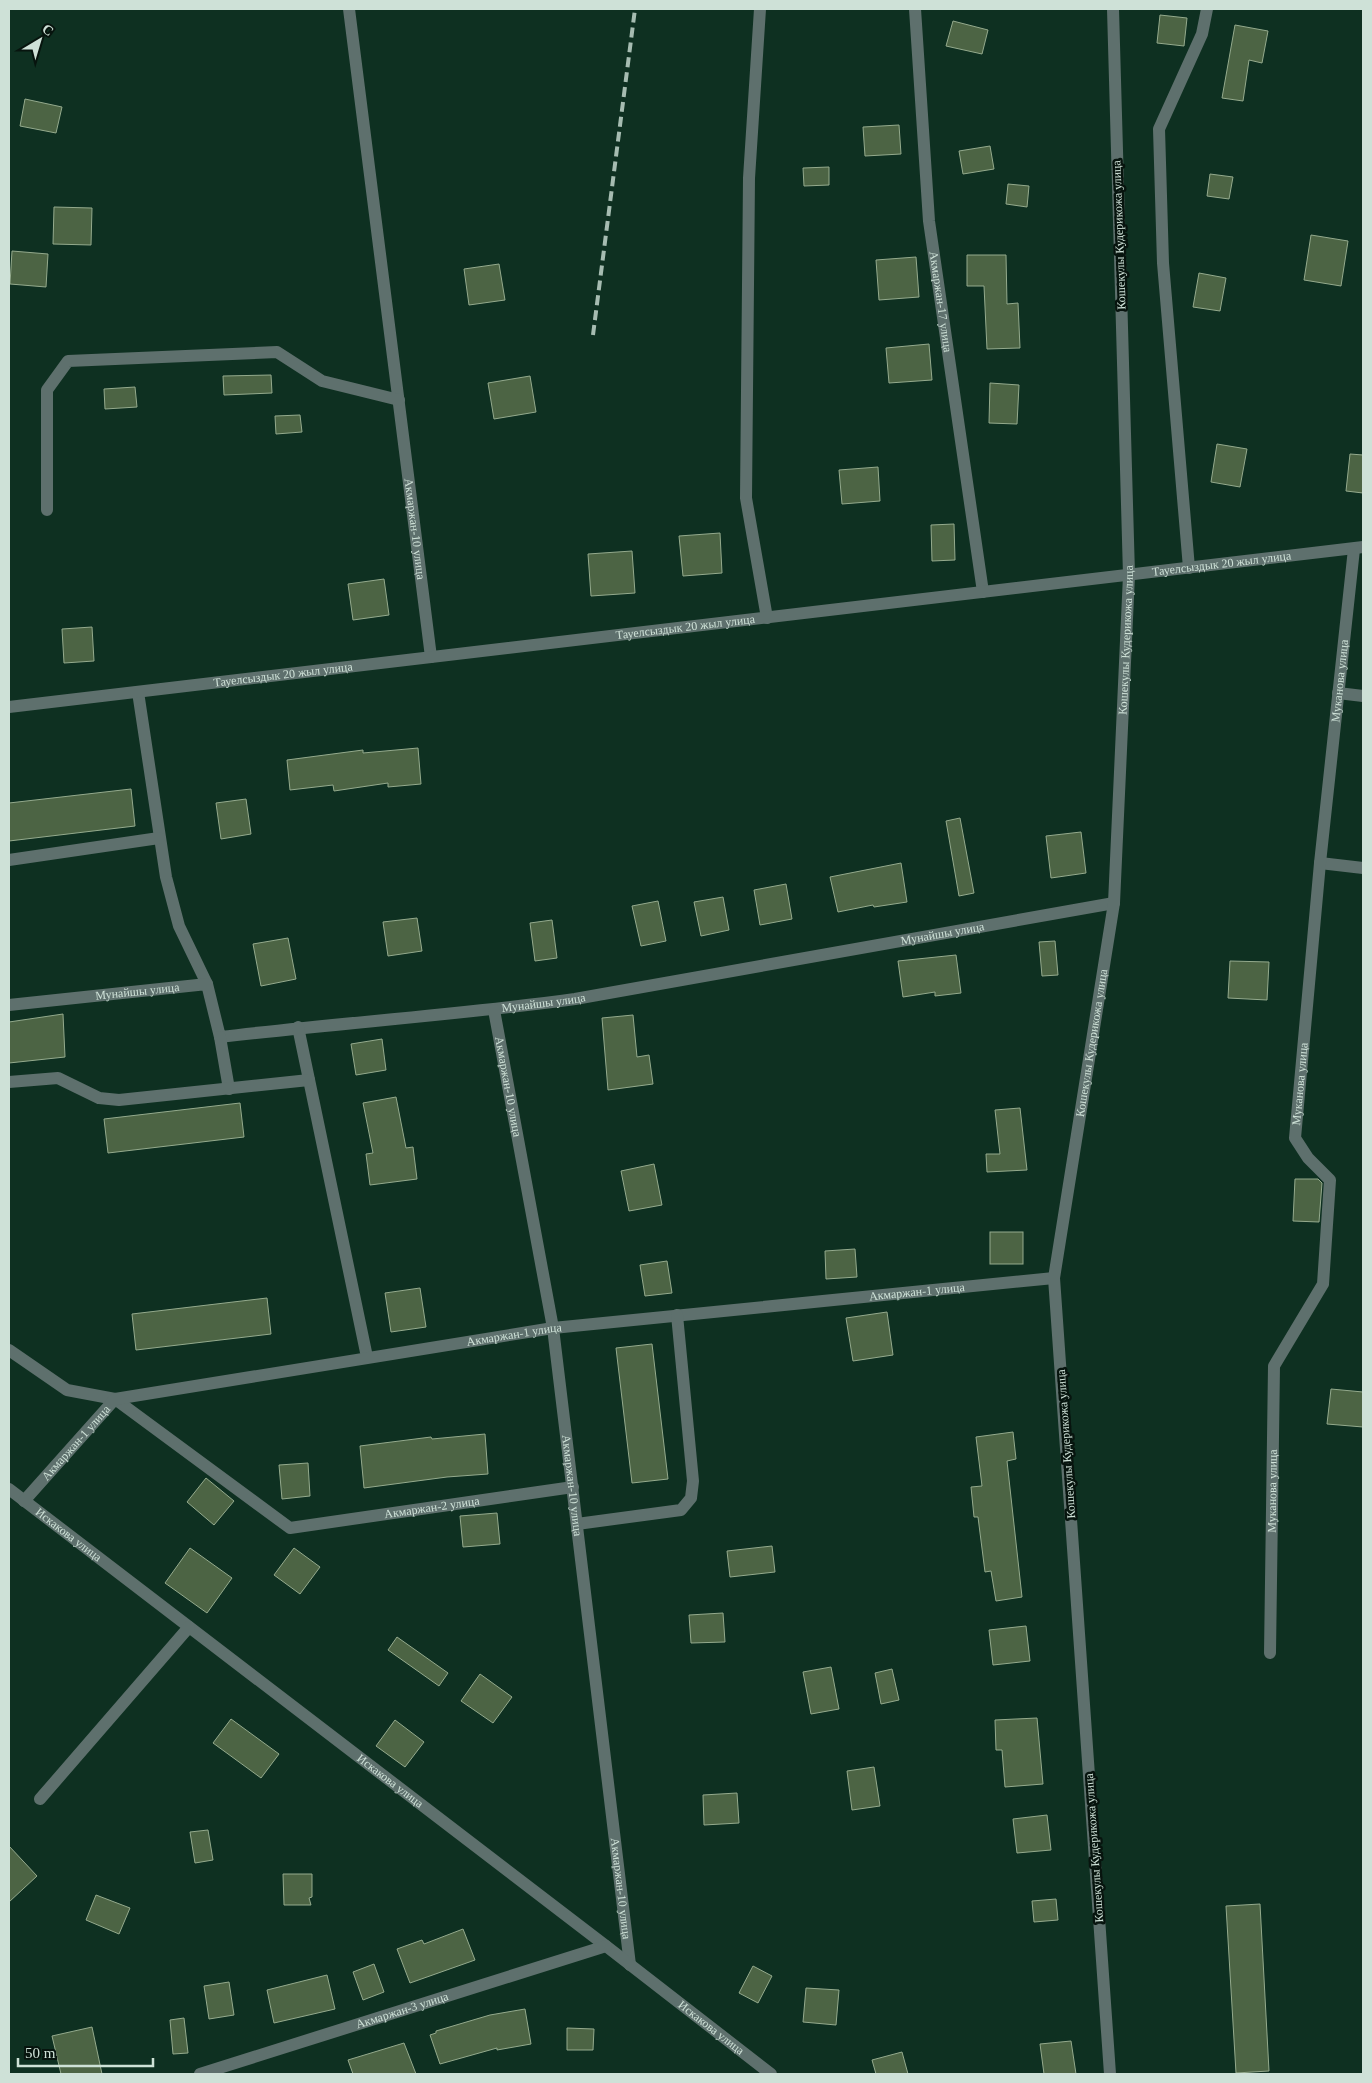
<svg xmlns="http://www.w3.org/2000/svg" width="1372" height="2083" font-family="'Times New Roman',serif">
  <rect width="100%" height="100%" fill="#0e3021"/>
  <!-- building -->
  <g fill="#4c6444" stroke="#94aa8d">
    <polygon points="1160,15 1187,18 1184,46 1157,43"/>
    <polygon points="953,21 988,30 982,54 946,46"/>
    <polygon points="1235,25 1268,31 1262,63 1249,60 1243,101 1222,98"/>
    <polygon points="25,99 62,107 56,133 20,126"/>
    <polygon points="899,125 901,154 865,156 863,127"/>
    <polygon points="990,146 994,169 963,174 959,151"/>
    <polygon points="829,167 829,185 804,186 803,168"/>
    <polygon points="1210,174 1233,177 1229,199 1207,196"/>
    <polygon points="1008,184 1029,186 1027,207 1006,204"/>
    <polygon points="54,207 92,208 91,245 53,244"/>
    <polygon points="1311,235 1348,241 1341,286 1304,280"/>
    <polygon points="12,251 48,254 46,287 10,284"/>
    <polygon points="967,255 1006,255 1007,304 1018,303 1020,348 987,349 984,286 967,286"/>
    <polygon points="916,257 919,297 879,300 876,260"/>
    <polygon points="499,264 505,300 469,305 464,269"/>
    <polygon points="1199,273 1226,278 1220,311 1193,307"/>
    <polygon points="929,344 932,380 889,383 886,348"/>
    <polygon points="271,375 272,393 224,395 223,376"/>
    <polygon points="530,376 536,412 494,419 488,383"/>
    <polygon points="990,383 1019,385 1017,424 989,423"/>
    <polygon points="135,387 137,407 105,409 104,389"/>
    <polygon points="300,415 302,432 276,434 275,416"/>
    <polygon points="1217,444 1247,449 1240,487 1211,482"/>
    <polygon points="1350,454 1363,455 1363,493 1346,491"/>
    <polygon points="878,467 880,501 842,504 839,470"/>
    <polygon points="954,524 955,560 932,561 931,525"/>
    <polygon points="720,533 722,573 683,576 679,536"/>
    <polygon points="632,551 635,593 591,596 588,554"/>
    <polygon points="384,579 389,615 353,620 348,584"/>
    <polygon points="92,627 94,661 64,663 62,629"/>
    <polygon points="418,748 421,784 388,787 388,783 334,791 333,785 290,790 287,760 363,750 363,753"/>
    <polygon points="131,789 135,826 9,841 9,803"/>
    <polygon points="246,799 251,834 221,839 216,803"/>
    <polygon points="960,818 974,893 959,896 946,821"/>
    <polygon points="1081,832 1086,873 1051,878 1046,836"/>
    <polygon points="901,863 907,902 874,907 873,905 838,912 830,877"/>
    <polygon points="786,884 792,919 760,925 754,890"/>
    <polygon points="723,897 729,930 701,936 694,902"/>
    <polygon points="658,901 666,941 641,946 632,906"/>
    <polygon points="417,918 422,951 388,956 383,922"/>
    <polygon points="552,920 557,958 535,961 530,923"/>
    <polygon points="288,938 296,979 261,986 253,944"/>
    <polygon points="1055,941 1058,975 1042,976 1039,942"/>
    <polygon points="956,955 961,993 935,996 935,992 903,997 898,961"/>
    <polygon points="1230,961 1269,962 1267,1000 1228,998"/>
    <polygon points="63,1014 65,1057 9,1063 9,1022"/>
    <polygon points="633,1015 637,1057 649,1055 653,1084 608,1090 602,1018"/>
    <polygon points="382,1039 386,1070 356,1075 351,1044"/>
    <polygon points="396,1097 406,1148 413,1147 417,1179 370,1185 366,1154 373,1153 363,1103"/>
    <polygon points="240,1103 244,1137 108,1153 104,1119"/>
    <polygon points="1020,1108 1027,1170 987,1172 986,1154 1000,1154 995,1110"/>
    <polygon points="654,1164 662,1205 629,1211 621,1171"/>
    <polygon points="1295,1179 1318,1179 1322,1183 1319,1222 1293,1221"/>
    <rect x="990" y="1232" width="33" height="32"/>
    <polygon points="855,1249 857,1277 826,1279 825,1251"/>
    <polygon points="667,1261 672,1293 645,1296 640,1265"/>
    <polygon points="420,1288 426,1327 391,1332 385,1293"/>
    <polygon points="267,1298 271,1334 136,1350 132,1314"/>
    <polygon points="887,1312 893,1355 853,1361 846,1318"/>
    <polygon points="652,1344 668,1479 632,1483 616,1348"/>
    <polygon points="1331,1389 1363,1392 1363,1427 1327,1424"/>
    <polygon points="1013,1432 1016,1459 1007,1461 1022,1597 996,1601 991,1571 985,1572 978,1517 974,1517 971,1487 982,1486 976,1437"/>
    <polygon points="485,1434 488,1474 447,1477 364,1488 360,1446 431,1437 432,1439"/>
    <polygon points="308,1463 310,1496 282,1499 279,1465"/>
    <polygon points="206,1478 234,1501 214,1525 187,1502"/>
    <polygon points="497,1513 500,1544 463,1547 460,1516"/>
    <polygon points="772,1546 775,1572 730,1577 727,1551"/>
    <polygon points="190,1548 232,1578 207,1613 165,1583"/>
    <polygon points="294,1548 320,1567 300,1594 274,1575"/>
    <polygon points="723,1613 725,1642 691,1643 689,1615"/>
    <polygon points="1026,1626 1030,1661 993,1665 989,1630"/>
    <polygon points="397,1637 448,1673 439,1686 388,1650"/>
    <polygon points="831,1667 839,1709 811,1714 803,1672"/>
    <polygon points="892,1669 899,1700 881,1704 875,1673"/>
    <polygon points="480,1674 512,1697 493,1723 461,1701"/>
    <polygon points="1037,1718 1043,1784 1005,1787 1002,1750 996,1750 995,1720"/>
    <polygon points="231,1719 279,1754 261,1778 213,1743"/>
    <polygon points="395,1720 424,1742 405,1767 376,1746"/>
    <polygon points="874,1767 880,1806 852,1810 847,1771"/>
    <polygon points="737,1793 739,1823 704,1825 703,1795"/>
    <polygon points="1047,1815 1051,1850 1017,1853 1013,1819"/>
    <polygon points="208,1830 213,1860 195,1863 190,1832"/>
    <polygon points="9,1846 37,1876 9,1902"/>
    <polygon points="283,1874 312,1874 312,1897 309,1898 311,1905 284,1905"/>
    <polygon points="96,1895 130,1908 119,1934 86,1920"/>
    <polygon points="1056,1899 1058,1920 1034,1922 1032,1901"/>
    <polygon points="1260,1904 1269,2071 1236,2073 1226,1906"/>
    <polygon points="463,1929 475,1960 410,1983 397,1949 422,1940 424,1944"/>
    <polygon points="374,1964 384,1992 363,2000 353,1972"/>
    <polygon points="753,1966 772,1976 758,2003 739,1993"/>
    <polygon points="327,1975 335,2009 274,2023 267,1990"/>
    <polygon points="229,1982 234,2015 209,2019 204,1986"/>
    <polygon points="806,1988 839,1990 836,2025 803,2022"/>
    <polygon points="525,2009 531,2044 497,2050 497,2048 440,2064 430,2035 436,2033 436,2031 490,2015"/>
    <polygon points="184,2018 188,2053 173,2054 170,2020"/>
    <polygon points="92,2027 102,2074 61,2074 52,2036"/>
    <polygon points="567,2028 594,2029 593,2050 567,2050"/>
    <polygon points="1071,2041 1076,2074 1044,2074 1040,2044"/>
    <polygon points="404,2043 416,2074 353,2074 348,2060"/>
    <polygon points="902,2052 908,2074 876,2074 872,2060"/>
  </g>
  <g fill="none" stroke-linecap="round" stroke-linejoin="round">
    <!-- minor -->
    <g stroke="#5e706d" stroke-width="12">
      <path id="s1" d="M 349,9 L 431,657"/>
      <polyline points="760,9 749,178 746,498 767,618"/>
      <path id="s2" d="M 915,9 L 929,221 L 983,592"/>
      <polyline points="47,510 47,390 68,361 277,352 322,381 399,400"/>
      <polyline points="1189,568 1163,263 1159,129 1202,34 1207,9"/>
      <polyline points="138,692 166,877 179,926 207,984"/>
      <polyline points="1338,693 1363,696"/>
      <path id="s3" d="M 9,707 L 1363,547"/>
      <polyline points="9,860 159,838"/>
      <polyline points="1320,863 1363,868"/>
      <path id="s4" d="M 9,1005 L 207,984 L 220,1037 C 338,1023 457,1015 575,999 L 1114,903"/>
      <path id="s5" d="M 494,1010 L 553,1328 L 630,1965"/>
      <polyline points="298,1027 367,1357"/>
      <polyline points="220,1037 229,1089"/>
      <polyline points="9,1082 58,1078 99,1098 119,1100 309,1080"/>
      <path id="s6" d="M 9,1350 L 67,1390 L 115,1399 L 290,1528 L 573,1487"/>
      <path id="s7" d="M 9,1489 L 606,1946 L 771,2074"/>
      <path id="s8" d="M 24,1501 L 115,1399 L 553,1328 L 1054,1278"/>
      <polyline points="577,1524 681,1510 691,1498 693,1481 677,1315"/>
      <path id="s9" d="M 1270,1653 L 1274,1366 L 1323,1284 L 1330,1180 L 1308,1158 L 1295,1138 L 1320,863 L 1354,549"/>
      <polyline points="40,1799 189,1627"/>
      <path id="s10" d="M 200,2074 L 606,1946"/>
      <path id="s11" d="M 1110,2074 L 1054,1278 L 1114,903 L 1129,575 L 1113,9"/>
    </g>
    <!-- rail -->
    <polyline stroke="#a6bcb1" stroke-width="4" stroke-dasharray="10 5" stroke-linecap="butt" points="593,335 635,9"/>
  </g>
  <g text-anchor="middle" stroke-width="5" stroke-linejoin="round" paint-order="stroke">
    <!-- street labels -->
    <g font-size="12" fill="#cee1d7" stroke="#07140e">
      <text transform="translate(1119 235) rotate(-92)" y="4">Кошекулы Кудерикожа улица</text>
      <text dy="4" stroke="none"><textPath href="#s2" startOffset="294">Акмаржан-17 улица</textPath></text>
      <text dy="4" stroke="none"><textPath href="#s1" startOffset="524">Акмаржан-10 улица</textPath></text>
      <text dy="4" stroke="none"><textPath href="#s3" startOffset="1221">Тауелсыздык 20 жыл улица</textPath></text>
      <text dy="4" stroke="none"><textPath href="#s3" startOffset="681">Тауелсыздык 20 жыл улица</textPath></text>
      <text dy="4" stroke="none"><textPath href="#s11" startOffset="1441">Кошекулы Кудерикожа улица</textPath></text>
      <text dy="4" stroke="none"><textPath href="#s3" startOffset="276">Тауелсыздык 20 жыл улица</textPath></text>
      <text dy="4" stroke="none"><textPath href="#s9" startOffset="1001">Муканова улица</textPath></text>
      <text dy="4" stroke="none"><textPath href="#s4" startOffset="984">Мунайшы улица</textPath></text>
      <text dy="4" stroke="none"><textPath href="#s4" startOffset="129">Мунайшы улица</textPath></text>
      <text dy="4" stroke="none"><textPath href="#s4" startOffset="579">Мунайшы улица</textPath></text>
      <text dy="4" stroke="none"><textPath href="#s11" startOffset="1036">Кошекулы Кудерикожа улица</textPath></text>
      <text dy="4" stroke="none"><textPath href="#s9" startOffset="596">Муканова улица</textPath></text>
      <text dy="4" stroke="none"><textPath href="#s5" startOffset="78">Акмаржан-10 улица</textPath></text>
      <text dy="4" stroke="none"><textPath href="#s8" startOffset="946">Акмаржан-1 улица</textPath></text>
      <text dy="4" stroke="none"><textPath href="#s8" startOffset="541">Акмаржан-1 улица</textPath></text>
      <text dy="4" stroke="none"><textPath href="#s8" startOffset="78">Акмаржан-1 улица</textPath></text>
      <text transform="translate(1066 1444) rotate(-94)" y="4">Кошекулы Кудерикожа улица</text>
      <text dy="4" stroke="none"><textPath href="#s5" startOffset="482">Акмаржан-10 улица</textPath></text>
      <text dy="4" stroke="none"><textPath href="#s9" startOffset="162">Муканова улица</textPath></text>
      <text dy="4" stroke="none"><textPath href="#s6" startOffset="480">Акмаржан-2 улица</textPath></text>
      <text dy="4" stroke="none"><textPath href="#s7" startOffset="75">Искакова улица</textPath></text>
      <text dy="4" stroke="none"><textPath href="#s7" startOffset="480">Искакова улица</textPath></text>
      <text transform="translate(1094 1848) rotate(-94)" y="4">Кошекулы Кудерикожа улица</text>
      <text dy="4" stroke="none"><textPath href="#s5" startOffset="888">Акмаржан-10 улица</textPath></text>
      <text dy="4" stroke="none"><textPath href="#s10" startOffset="212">Акмаржан-3 улица</textPath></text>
      <text dy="4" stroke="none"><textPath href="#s7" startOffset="885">Искакова улица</textPath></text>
    </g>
  </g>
  <!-- border -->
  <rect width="1372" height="2083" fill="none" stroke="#cee1d7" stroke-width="20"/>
  <!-- north arrow -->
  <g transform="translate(40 40) rotate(38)" stroke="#07140e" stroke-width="4" paint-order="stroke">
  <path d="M0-4L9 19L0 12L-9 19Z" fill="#cee1d7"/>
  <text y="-8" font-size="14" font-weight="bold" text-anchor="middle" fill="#cee1d7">С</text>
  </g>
  <!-- scale -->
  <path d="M18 2058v8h135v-8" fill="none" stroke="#cee1d7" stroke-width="2.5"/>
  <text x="25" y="2058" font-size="15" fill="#cee1d7" stroke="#07140e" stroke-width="4" paint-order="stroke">50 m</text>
</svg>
